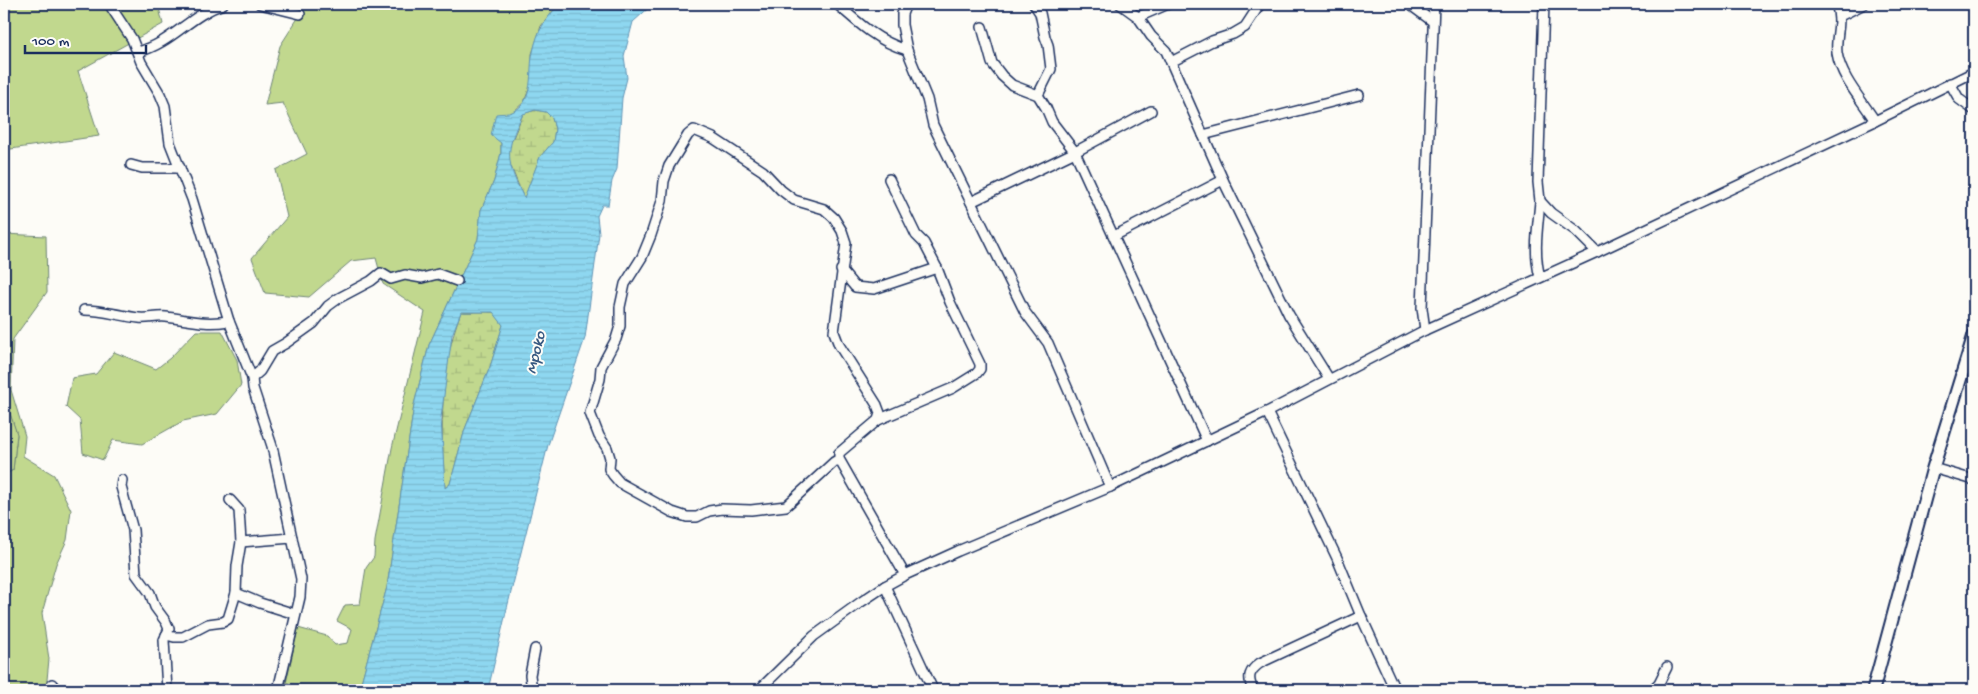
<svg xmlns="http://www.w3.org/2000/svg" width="1978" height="694" font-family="'Gochi Hand',sans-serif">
  <defs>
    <pattern id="forest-crowns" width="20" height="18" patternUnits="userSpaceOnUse" patternTransform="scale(1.25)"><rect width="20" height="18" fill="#c1d88e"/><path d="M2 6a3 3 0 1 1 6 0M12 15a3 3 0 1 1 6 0" fill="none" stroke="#a5ba7d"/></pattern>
    <pattern id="wetland-marsh" width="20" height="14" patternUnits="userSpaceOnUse" patternTransform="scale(1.25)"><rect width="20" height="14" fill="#c1d88e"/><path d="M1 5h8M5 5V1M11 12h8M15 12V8" fill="none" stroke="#a5ba7d"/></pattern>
    <pattern id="water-rules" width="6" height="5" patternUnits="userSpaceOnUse" patternTransform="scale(1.25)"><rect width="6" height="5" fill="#8ed7f0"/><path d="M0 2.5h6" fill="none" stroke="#7ab9d0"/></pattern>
  </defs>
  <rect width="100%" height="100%" fill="#fdfcf7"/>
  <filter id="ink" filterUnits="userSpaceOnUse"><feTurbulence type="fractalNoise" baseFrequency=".02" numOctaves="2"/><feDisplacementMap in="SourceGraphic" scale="10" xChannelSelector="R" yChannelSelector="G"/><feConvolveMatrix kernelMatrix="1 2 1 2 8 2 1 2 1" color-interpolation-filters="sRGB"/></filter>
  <g filter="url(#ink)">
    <!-- grass -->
    <g fill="#c1d88e" stroke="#6e8476">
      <polygon points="4,4 158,4 163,24 78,71 99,136 4,150"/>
      <polygon points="307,4 559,4 541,26 532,54 531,84 524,102 513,112 501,143 501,153 494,181 481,210 478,239 429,345 414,405 387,587 359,690 329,690 329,688 286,683 298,628 327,636 335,645 348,643 352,629 337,621 345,605 360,604 366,568 374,557 375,541 392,448 425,312 383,284 376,258 351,261 309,297 265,293 252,258 287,217 276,170 307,154 283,103 265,105 280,46"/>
      <polygon points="4,234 46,236 47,292 13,339 11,390 25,436 23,456 54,475 71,510 67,540 56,564 42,613 49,659 46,690 4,690 4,475 13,470 17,435 4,396"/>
      <polygon points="196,331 222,331 237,360 241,385 217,414 183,421 142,444 113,440 103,460 83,453 80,420 66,407 72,378 96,374 114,352 156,369 170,358"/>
    </g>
    <!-- forest -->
    <polygon fill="url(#forest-crowns)" stroke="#6e8476" points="4,396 17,434 13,470 4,475"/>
    <!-- wetland -->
    <g fill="url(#wetland-marsh)" stroke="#6e8476">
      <polygon points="535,110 546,112 552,118 555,129 553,142 540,157 524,199 508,159 510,145 523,114"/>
      <path d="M 461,312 L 494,312 L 503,325 L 490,367 L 465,429 L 450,484 L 445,488 C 440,432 440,365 461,312 Z"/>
    </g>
    <!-- water -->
    <path fill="url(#water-rules)" stroke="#6094b6" fill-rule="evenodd" d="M 559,4 L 653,4 L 633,22 L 624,56 L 627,78 L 622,98 L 617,169 L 612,181 L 608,205 L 602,205 L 597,216 L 599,234 L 585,338 L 548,445 L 507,608 L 488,690 L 359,690 L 387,587 L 414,405 L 429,345 L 478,239 L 481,210 L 494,181 L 501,153 L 501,143 L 491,135 L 496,114 C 501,113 508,114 512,112 C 536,102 528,71 533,52 C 538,29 544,22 559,4 ZM 535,110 L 546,112 L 552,118 L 555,129 L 553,142 L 540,157 L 524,198 C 506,162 504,151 523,114 ZM 461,312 L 493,312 L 503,325 L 490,367 L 465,429 L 450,484 L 445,488 L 441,418 L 452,335 Z"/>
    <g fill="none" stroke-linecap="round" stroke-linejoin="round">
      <!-- minor casing -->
      <g stroke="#1b2f5e" stroke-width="12">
        <g id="minor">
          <polyline points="109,4 132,39 141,62 160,94 165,106 170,143 192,199 229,321 252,378 253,388 272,446 301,579 300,597 278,690"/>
          <polyline points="260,4 300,14"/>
          <path d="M 837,4 C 858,23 879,42 907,50"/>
          <polyline points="906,4 902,14 902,25 907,50 927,99 933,125 1025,312 1048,343 1110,487"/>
          <polyline points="1034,4 1040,13 1045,37 1048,45 1051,69 1038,95"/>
          <polyline points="1120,4 1138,17 1151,36 1166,51 1223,180 1289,315 1329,379"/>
          <polyline points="1409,4 1432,21"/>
          <polyline points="1544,4 1538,182 1540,201 1551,213 1576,231 1597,252"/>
          <path d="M 1836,4 C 1843,24 1835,34 1837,53 C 1841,78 1862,100 1875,121"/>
          <polyline points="1840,16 1864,4"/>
          <polyline points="1138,17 1168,4"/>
          <polyline points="982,27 992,63 1002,76 1012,85 1038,95 1046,108 1052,122 1075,152 1207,441"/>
          <path d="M 138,52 C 172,43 190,15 223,4"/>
          <polyline points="1171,62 1212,41 1233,34 1245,27 1260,4"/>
          <polyline points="1950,83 1959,99 1974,110"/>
          <polyline points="1203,135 1359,95"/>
          <polyline points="131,165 142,168 180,168"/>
          <path d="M 1540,201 C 1538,226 1533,252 1540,277"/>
          <polyline points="971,202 1075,152 1151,111"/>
          <polyline points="1114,236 1223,180"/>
          <polyline points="841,270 855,287 874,289 937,268"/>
          <path d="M 84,310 C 103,310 120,316 139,318 C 148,319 157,316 166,317 C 191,320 203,325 229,321"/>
          <polyline points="1425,330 1422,308 1434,4"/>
          <polyline points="252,378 260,371 272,351 286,343 314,323 328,306 339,298 371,281 381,273 391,279 405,275 422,278 438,274 457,281"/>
          <polyline points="1267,412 1337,558 1361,616 1395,690"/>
          <polyline points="878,420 953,388 977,373 980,369 980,364 950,302 937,268 924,243 916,235 889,179"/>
          <polyline points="839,459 839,453 878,420 880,413 877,405 839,345 834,332 846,243 842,231 834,218 824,209 794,200 781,190 763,171 713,138 694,130 688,135 669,166 664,181 662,201 651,235 642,257 625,284 620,307 620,326 616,339 601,367 600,379 590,413 599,436 607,448 610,458 609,469 613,475 620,483 672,512 687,517 697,517 709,511 722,509 751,510 786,506 834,462 839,459 905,575"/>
          <polyline points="1933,468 1974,480"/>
          <polyline points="122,480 121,487 133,530 136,574 150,593 155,607 166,622 169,629 164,640 167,690"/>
          <polyline points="241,542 292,538"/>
          <polyline points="885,586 933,690"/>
          <polyline points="236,593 260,603 295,614"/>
          <polyline points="166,635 174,637 183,637 208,624 223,622 228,619 236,593 237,566 241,542 239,510 230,500"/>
          <polyline points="52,684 57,690"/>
          <polyline points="532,690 530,675 535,649"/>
          <polyline points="759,690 814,636 861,602 885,586 905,575 958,551 1110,487 1267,412 1425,330 1597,252 1875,121 1974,72"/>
          <path d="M 1253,690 C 1247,677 1249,671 1260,663 L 1361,616"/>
          <polyline points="1652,690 1659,683 1667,667"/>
        </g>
      </g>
      <!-- major casing -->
      <g stroke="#1b2f5e" stroke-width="15">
        <polyline id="major" points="1873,690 1933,468 1974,335"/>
      </g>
      <!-- minor -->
      <use href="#minor" stroke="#fdfcf7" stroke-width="9"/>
      <!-- major -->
      <use href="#major" stroke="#fdfcf7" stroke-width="11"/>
    </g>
  </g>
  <g text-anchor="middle" stroke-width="4" stroke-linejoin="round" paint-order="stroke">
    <!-- water labels -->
    <g font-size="16" font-style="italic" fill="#385982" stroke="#fdfcf7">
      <text transform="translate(534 352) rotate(-77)" y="6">Mpoko</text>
    </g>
  </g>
  <!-- margin -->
  <rect width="1978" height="694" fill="none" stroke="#fdfcf7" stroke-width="20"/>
  <rect x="10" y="10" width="1958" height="674" fill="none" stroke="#1b2f5e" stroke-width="2" filter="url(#ink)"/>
  <!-- scale -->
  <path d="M25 45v8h121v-8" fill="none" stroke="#1b2f5e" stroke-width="2.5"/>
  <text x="32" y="45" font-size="15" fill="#1b2f5e" stroke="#fdfcf7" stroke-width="4" paint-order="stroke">100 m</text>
</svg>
